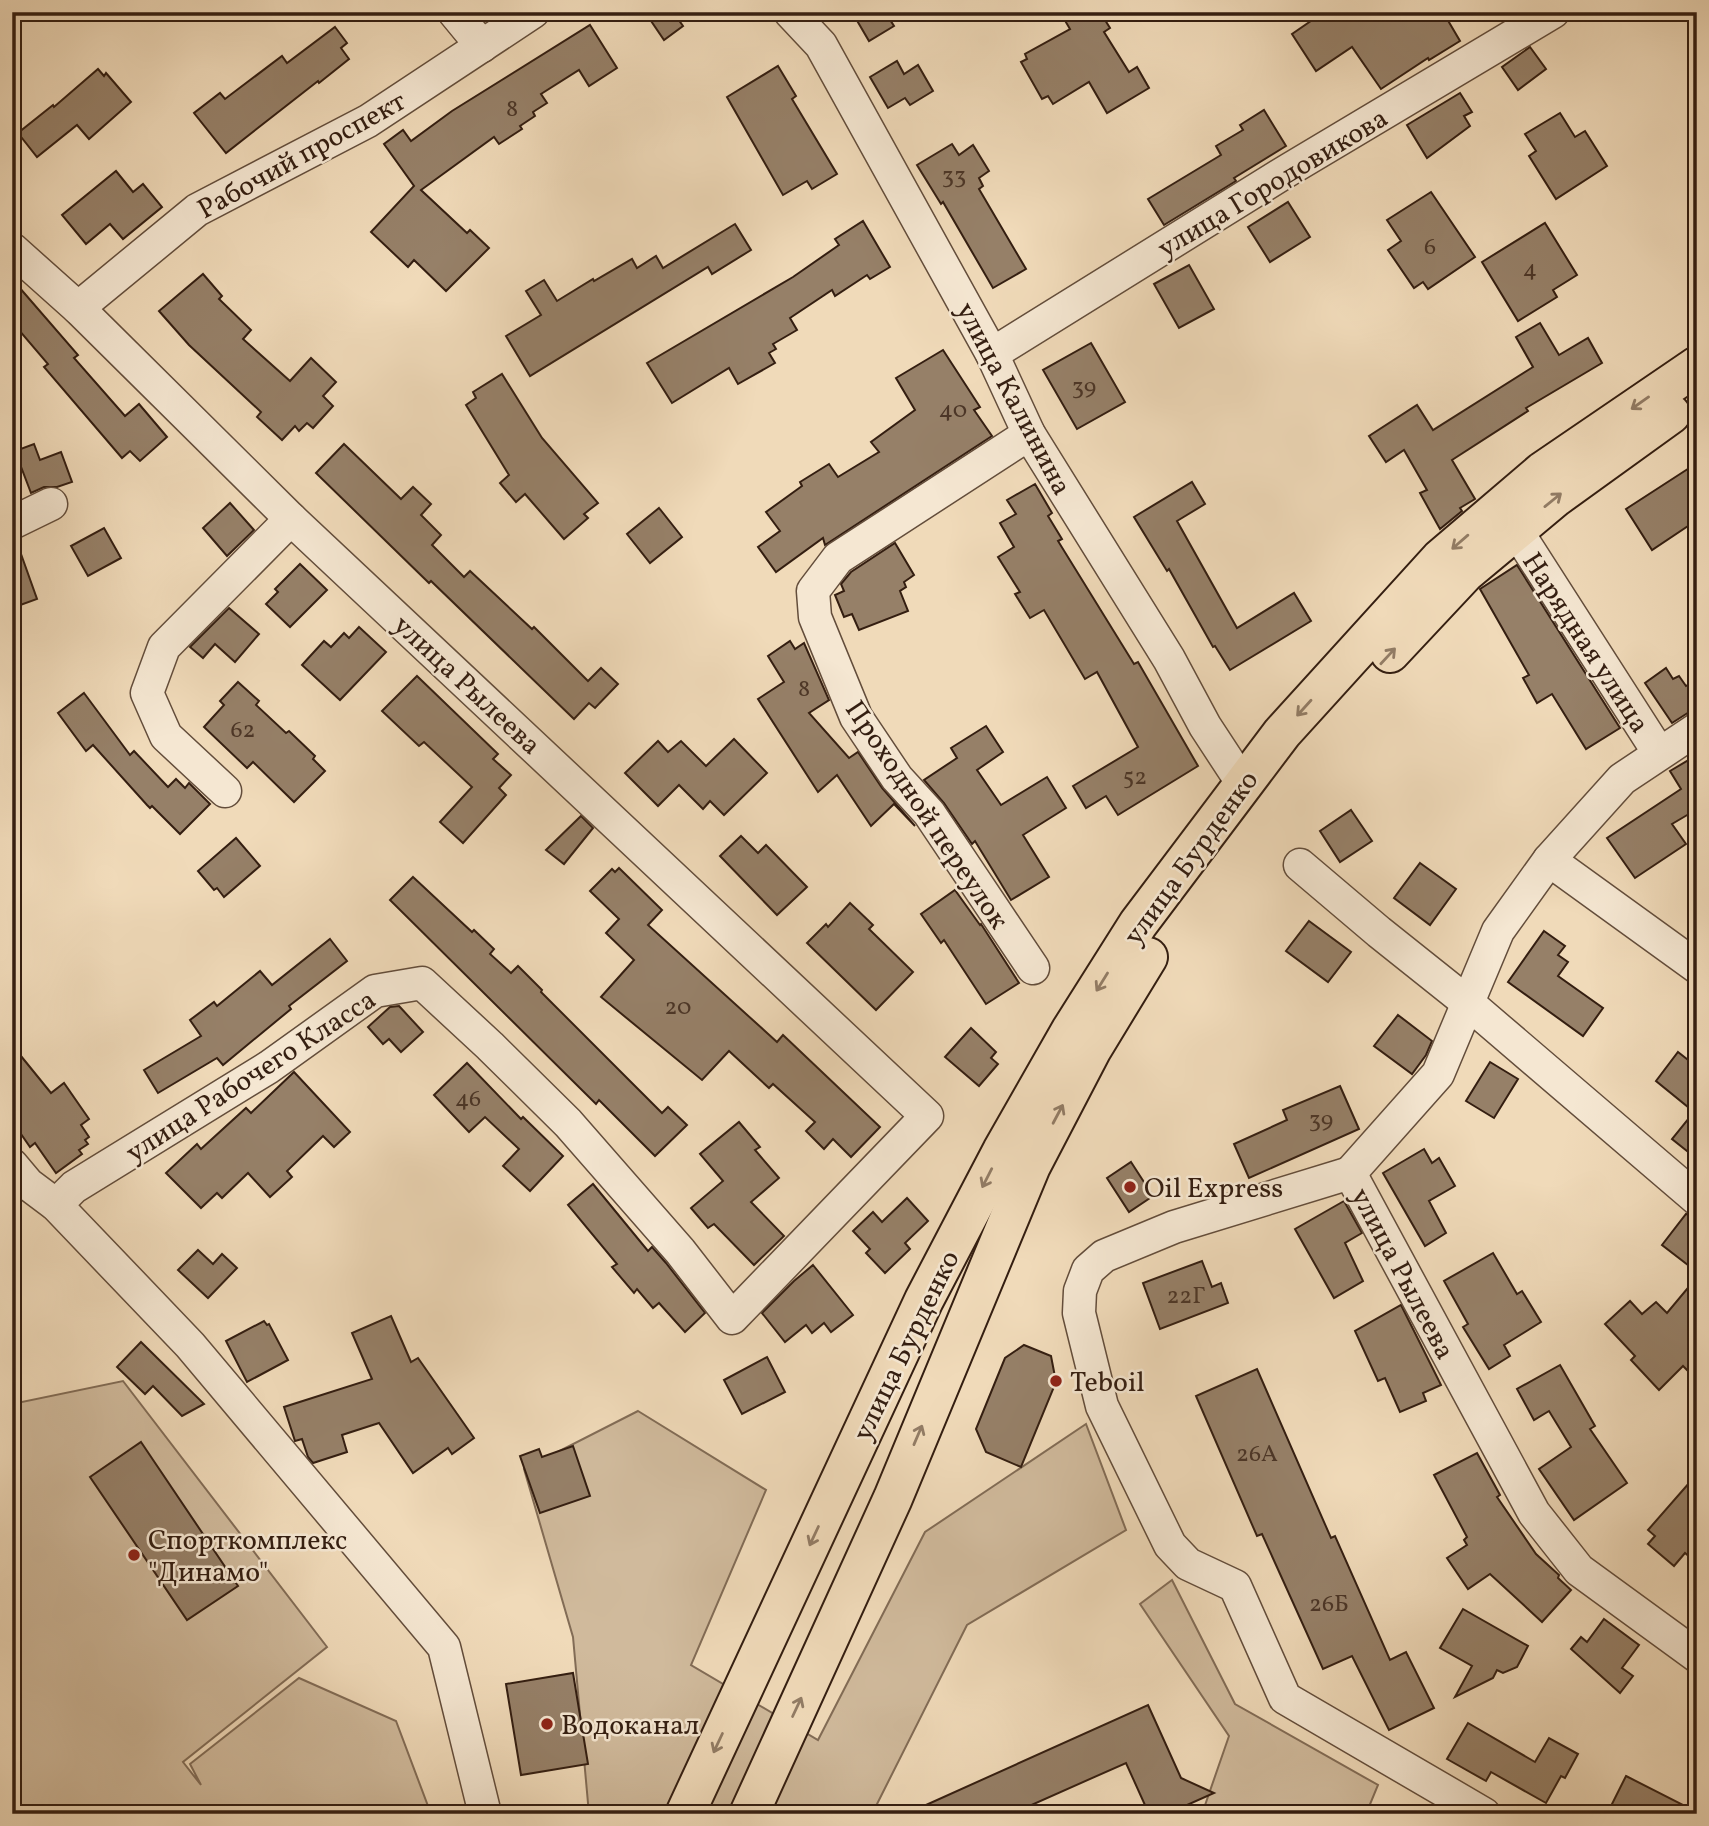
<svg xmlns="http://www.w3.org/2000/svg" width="1709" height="1826" font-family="Vollkorn,serif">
  <rect width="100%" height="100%" fill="#f0dab9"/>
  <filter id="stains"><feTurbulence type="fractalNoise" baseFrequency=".00286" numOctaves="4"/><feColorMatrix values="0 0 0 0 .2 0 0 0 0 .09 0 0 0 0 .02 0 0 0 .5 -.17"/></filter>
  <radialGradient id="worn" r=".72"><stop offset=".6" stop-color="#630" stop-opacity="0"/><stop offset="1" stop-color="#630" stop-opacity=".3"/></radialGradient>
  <!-- green -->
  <g fill="#d0ba9c" stroke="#826c56" stroke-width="2">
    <polygon points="123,1381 327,1647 183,1762 201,1785 190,1764 299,1678 396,1721 431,1814 12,1814 12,1404"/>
    <polygon points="638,1411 766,1490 691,1665 818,1740 925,1532 1086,1424 1126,1530 967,1625 875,1808 878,1814 589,1814 573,1637 524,1469"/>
    <polygon points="1172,1580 1235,1704 1378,1785 1366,1814 1196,1814 1203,1811 1229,1736 1140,1604"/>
  </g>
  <!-- building -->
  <g fill="#968068" stroke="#341e11" stroke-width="2">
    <polygon points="645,12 673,12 683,26 664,40"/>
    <polygon points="852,12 885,12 894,26 869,41"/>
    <polygon points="1060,12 1100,12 1110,28 1104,32 1129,72 1137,67 1149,88 1107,113 1089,82 1053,104 1048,96 1042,99 1021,62 1027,59 1025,54 1070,29"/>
    <polygon points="1324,12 1443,12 1460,41 1429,60 1428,58 1381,89 1352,47 1316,71 1292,34"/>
    <polygon points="590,25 617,68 589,86 579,70 541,94 547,103 533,112 535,116 520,126 522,129 499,144 494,137 421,190 467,233 470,230 489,248 446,291 414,260 408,267 371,232 414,186 384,144 403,130 411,141 452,111"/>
    <polygon points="335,27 347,43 341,48 349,59 319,83 318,81 226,153 194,113 220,93 225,99 282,56 287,63"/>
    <polygon points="1530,47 1546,69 1518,90 1502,67"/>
    <polygon points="897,61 904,74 918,65 933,91 910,105 905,98 888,108 870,77"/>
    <polygon points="778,66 796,96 792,99 837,174 812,189 807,181 783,195 727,97"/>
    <polygon points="98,69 104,76 106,73 131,102 89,139 77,125 37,157 18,133 53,105 54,107"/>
    <polygon points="1460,93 1472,112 1464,116 1470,126 1427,158 1407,125"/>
    <polygon points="1264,110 1286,146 1234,178 1236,181 1164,225 1148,199 1221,155 1216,146 1243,130 1240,125"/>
    <polygon points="1560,113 1575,137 1585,131 1607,166 1556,199 1529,156 1536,151 1525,134"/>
    <polygon points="952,144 959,155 973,145 989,171 979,178 983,186 979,189 1026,269 993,288 943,202 941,204 917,165"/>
    <polygon points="116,171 133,192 143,184 162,207 123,239 110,224 86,244 62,215"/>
    <polygon points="1431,192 1475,257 1428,289 1423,282 1414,288 1388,250 1401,241 1387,220"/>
    <polygon points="1288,202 1310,237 1270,262 1248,227"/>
    <polygon points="863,221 890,267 870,279 867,275 835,296 832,290 790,318 797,330 773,344 776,349 769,353 775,363 738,384 729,368 672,403 647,363 793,277 839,245 835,239"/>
    <polygon points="1545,223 1577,275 1553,290 1557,297 1518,321 1482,262"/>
    <polygon points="735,224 751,250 712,274 708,267 530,376 506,336 541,315 526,291 544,280 557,301 593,279 594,281 632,259 637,268 656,256 663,268"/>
    <polygon points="1189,265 1214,309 1179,328 1154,284"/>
    <polygon points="203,274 222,296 219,299 251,330 243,339 290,381 311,358 336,382 323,396 333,406 313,428 307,423 299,431 295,426 282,440 257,417 261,412 189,345 159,311"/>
    <polygon points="12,279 78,355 74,358 125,416 139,404 167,437 140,461 130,451 122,458 44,367 48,364 12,322"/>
    <polygon points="1540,323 1559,355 1588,338 1602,363 1526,408 1528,411 1452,460 1475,499 1460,508 1462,511 1440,529 1420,493 1427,490 1404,450 1386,462 1369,436 1417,405 1433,430 1533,367 1516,337"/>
    <polygon points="1091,343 1125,402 1077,429 1043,370"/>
    <polygon points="943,350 980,407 974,410 992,436 825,545 823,538 776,572 758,547 780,531 766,512 802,486 800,482 829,464 838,477 879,452 871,442 915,410 896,378"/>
    <polygon points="502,374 542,438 598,503 584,514 588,518 564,539 525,494 516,502 500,483 509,475 466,405 476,398 473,392"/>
    <polygon points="34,444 40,460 61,452 72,482 57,487 44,487 31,493 15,451"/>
    <polygon points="344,444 401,499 413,487 431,504 421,515 441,535 432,545 464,577 470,571 532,629 534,627 588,681 601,668 618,684 595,708 589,703 574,719 431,581 429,583 316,473"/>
    <polygon points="1697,463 1697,520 1652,550 1626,509"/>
    <polygon points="1192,482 1205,504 1177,521 1237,628 1294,593 1311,621 1230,670 1215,646 1213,647 1169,569 1167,571 1134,517"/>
    <polygon points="1035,484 1052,513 1048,516 1062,539 1058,541 1134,664 1138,662 1198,766 1118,815 1106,796 1086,808 1073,786 1138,747 1097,672 1085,679 1044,610 1030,618 1015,594 1020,592 998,557 1014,547 1000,523 1016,514 1007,500"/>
    <polygon points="230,503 254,530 227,556 203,528"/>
    <polygon points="659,508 682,537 650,563 627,534"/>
    <polygon points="104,528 121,558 88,576 71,546"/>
    <polygon points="16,540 37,599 12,608 12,541"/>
    <polygon points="895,543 914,575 904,582 906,587 900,591 908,611 859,630 852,614 844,617 835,595 844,591 841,584 851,572"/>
    <polygon points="300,564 327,590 290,627 266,604 278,592 275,589"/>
    <polygon points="1517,565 1620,728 1586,749 1552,694 1537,703 1523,678 1529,675 1480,589"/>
    <polygon points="229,608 259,634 235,662 215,644 203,658 190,647"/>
    <polygon points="359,627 386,652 340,700 302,665 324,641 331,647 344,633 349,638"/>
    <polygon points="790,641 795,649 804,643 829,700 809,713 849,758 858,752 882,788 915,826 894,804 871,826 837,775 818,792 758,699 784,682 768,656"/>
    <polygon points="1666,668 1673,679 1679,676 1686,686 1697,679 1697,707 1672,723 1645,683"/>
    <polygon points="417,676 498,754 493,759 511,775 499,788 506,795 463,843 440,822 472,787 424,742 419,746 382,711"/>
    <polygon points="238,682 259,701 256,705 286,733 289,731 315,756 313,759 325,771 294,802 253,762 247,768 204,727 224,705 220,701"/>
    <polygon points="84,693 130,755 134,751 168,787 176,779 185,788 189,783 210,804 180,834 152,806 150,808 147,805 93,745 86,751 58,713"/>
    <polygon points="986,726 1003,752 977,770 1001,805 1047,777 1066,808 1023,835 1049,877 1011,900 975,841 972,844 944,803 924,780 957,758 951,748"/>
    <polygon points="734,739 767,773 724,815 710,801 703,809 679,785 658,806 625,773 658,741 668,752 681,741 706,766"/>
    <polygon points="1697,755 1697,816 1694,811 1672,824 1686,844 1635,878 1607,838 1681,789 1670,771"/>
    <polygon points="1351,810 1372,841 1340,862 1320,831"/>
    <polygon points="581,816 593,828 564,864 546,850"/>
    <polygon points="741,836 758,853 766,845 807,887 777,915 720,856"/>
    <polygon points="236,838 260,866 224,897 217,888 214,890 198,871"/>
    <polygon points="1420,863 1456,889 1430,925 1394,898"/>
    <polygon points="619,868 662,910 648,925 777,1042 783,1035 880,1127 851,1157 833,1139 824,1149 806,1131 815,1122 773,1084 769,1088 729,1051 702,1080 601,997 634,960 606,933 619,919 590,891 612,869 615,872"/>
    <polygon points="413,877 472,932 474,930 494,949 490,954 511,973 518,966 542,990 541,992 662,1113 668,1107 687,1125 655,1156 599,1100 596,1104 390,900"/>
    <polygon points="955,890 980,925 981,924 1019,983 986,1004 944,940 941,943 921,914"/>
    <polygon points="850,903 873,925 869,929 913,972 876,1010 807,943 826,924 828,927"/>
    <polygon points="1309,921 1351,952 1328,982 1286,951"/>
    <polygon points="1544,931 1565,946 1558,955 1568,962 1558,976 1603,1008 1583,1036 1508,982"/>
    <polygon points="330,939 347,961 289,1006 291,1009 223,1065 217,1058 158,1093 144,1070 201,1036 190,1020 214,1002 217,1006 260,971 272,985"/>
    <polygon points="399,1006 423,1032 401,1052 389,1039 383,1044 368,1027 390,1007"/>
    <polygon points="1398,1015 1432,1041 1426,1055 1412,1074 1374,1046"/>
    <polygon points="971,1028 996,1052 991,1058 998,1064 979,1086 945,1057"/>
    <polygon points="12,1045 51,1093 64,1083 89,1119 81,1125 89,1137 85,1140 88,1144 79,1150 82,1154 56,1173 35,1143 30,1147 12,1121"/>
    <polygon points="1678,1052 1697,1067 1697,1159 1672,1139 1694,1112 1656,1081"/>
    <polygon points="1490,1062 1518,1079 1494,1118 1466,1101"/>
    <polygon points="467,1063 521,1119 523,1117 563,1156 530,1191 503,1166 519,1149 485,1117 469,1132 434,1095"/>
    <polygon points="294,1072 350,1132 334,1147 323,1136 287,1171 292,1177 270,1197 248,1173 222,1198 217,1193 201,1208 166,1173 197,1144 201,1149 246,1108 251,1113"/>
    <polygon points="1340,1086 1359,1129 1249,1178 1234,1144 1287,1120 1283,1110"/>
    <polygon points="739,1122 760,1147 755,1150 779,1178 751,1202 784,1236 754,1265 714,1224 708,1228 691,1208 723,1181 700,1154"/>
    <polygon points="1424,1149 1432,1163 1439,1158 1455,1186 1429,1201 1446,1233 1425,1246 1383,1173"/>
    <polygon points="1131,1162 1153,1196 1129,1212 1107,1178"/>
    <polygon points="593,1184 648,1251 652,1247 666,1263 705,1313 685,1332 659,1303 653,1308 637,1289 634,1293 612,1267 617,1264 568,1205"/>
    <polygon points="907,1198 928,1221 905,1243 910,1249 885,1273 866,1253 870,1249 853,1231 873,1212 882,1222"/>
    <polygon points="1344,1201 1362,1233 1345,1243 1363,1281 1334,1298 1295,1229"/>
    <polygon points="1686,1214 1697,1217 1697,1272 1662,1245"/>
    <polygon points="198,1250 213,1264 222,1254 237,1268 208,1298 178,1270"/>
    <polygon points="1493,1253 1517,1294 1522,1291 1541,1322 1504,1345 1510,1356 1489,1369 1463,1327 1468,1324 1444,1281"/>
    <polygon points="1202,1261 1212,1287 1221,1283 1228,1303 1160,1329 1143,1283"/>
    <polygon points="813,1265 853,1315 831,1332 824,1323 812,1333 806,1325 785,1342 762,1313 794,1281"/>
    <polygon points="1697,1277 1697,1380 1683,1366 1659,1390 1631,1360 1635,1356 1605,1324 1630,1301 1642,1314 1656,1302 1667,1313"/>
    <polygon points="1401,1305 1441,1385 1423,1393 1426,1401 1400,1412 1385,1378 1378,1381 1355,1331"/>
    <polygon points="391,1316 411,1362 418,1358 474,1438 452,1454 448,1448 413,1473 379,1423 342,1435 347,1452 313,1463 308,1457 302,1439 295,1441 284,1407 372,1379 352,1333"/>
    <polygon points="264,1321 267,1325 269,1324 288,1360 247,1382 226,1341"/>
    <polygon points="141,1342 204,1404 182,1416 153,1386 145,1394 117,1367"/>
    <polygon points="1024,1345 1051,1356 1056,1382 1021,1467 986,1452 976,1429 1005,1358"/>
    <polygon points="767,1357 785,1392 742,1414 724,1380"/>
    <polygon points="1560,1365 1595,1426 1590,1429 1627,1483 1574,1520 1539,1469 1571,1447 1549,1411 1534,1420 1517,1389"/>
    <polygon points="1257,1369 1331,1538 1335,1536 1390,1660 1406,1652 1434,1708 1389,1730 1352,1656 1323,1669 1262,1534 1257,1536 1196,1396"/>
    <polygon points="141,1442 238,1586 187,1620 90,1477"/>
    <polygon points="573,1446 590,1496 540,1513 520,1456 539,1449 542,1457"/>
    <polygon points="1477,1453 1500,1495 1497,1497 1536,1554 1559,1575 1558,1578 1571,1590 1542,1622 1490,1574 1468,1589 1447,1558 1467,1545 1464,1540 1467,1537 1434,1475"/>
    <polygon points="1697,1474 1697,1563 1685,1553 1674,1566 1648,1544 1655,1536 1648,1530"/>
    <polygon points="1463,1609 1528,1646 1517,1667 1503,1673 1497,1670 1493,1678 1455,1697 1472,1666 1440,1648"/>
    <polygon points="1604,1619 1639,1645 1622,1668 1633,1676 1620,1693 1571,1649 1581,1637 1587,1642"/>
    <polygon points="573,1673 588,1764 521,1775 506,1684"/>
    <polygon points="1148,1705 1181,1778 1214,1793 1167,1814 1149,1814 1126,1763 1011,1814 906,1814"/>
    <polygon points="1468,1723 1535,1762 1549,1738 1578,1754 1565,1778 1561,1776 1546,1803 1491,1772 1486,1781 1447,1759"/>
    <polygon points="1626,1776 1697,1812 1697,1814 1607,1814"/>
  </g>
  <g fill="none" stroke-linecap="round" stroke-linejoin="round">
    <!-- minor casing -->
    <g stroke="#634d3b" stroke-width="35">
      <g id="minor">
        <polyline points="454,12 482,46"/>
        <polyline points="790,12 821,45 992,354 1029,434 1169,659 1205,726 1243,784"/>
        <polyline points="12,249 78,308 291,519 927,1116 732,1318 680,1251 568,1123 490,1046 422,983 375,991 269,1067 74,1187 56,1205"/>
        <polyline points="78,308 197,210 368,121 533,12"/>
        <polyline points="992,354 1290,169 1553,12"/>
        <polyline points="1029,434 838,558 813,591 815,617 856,717 897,778 929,813 1033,968"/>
        <polyline points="12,523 51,504"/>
        <polyline points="1516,530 1659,753"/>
        <polyline points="225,791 166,736 147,693 164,647 291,519"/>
        <polyline points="1549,860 1697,967"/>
        <polyline points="1300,865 1379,932 1468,1003 1697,1199"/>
        <polyline points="12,1165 28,1184 56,1205 190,1345 444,1647 485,1814"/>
        <polyline points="1350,1173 1174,1227 1104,1256 1088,1270 1080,1291 1079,1313 1102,1406 1170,1545 1188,1564 1235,1586 1285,1698 1484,1814"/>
        <polyline points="1350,1173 1534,1513 1579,1570 1697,1656"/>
        <polyline points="1350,1173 1438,1074 1498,931 1549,860 1622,779 1697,729"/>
      </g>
    </g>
    <!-- primary casing -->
    <g stroke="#341e11" stroke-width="42">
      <g id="primary">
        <polyline points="1390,653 1465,573 1556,497 1671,414"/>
        <polyline points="685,1814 924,1300 1002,1151 1071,1030 1138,924 1282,733 1440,559 1543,471 1697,366"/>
        <polyline points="749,1814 893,1498 1031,1166 1092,1049 1148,957"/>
      </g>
    </g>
    <!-- minor -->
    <use href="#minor" stroke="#f5e7d2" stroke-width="32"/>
    <!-- primary -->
    <use href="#primary" stroke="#f0dab9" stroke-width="38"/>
  </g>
  <!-- one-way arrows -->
  <defs><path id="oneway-shaft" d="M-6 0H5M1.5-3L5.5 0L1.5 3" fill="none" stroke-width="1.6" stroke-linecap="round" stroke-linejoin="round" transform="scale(1.75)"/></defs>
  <g stroke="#927c65">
    <use href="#oneway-shaft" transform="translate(1640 403) rotate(145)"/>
    <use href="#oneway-shaft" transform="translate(1553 500) rotate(-39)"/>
    <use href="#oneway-shaft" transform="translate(1460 542) rotate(139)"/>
    <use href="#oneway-shaft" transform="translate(1388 656) rotate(-47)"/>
    <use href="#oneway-shaft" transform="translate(1304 708) rotate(132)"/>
    <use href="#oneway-shaft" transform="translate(1102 982) rotate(122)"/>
    <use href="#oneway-shaft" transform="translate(1058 1114) rotate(-62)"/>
    <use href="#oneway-shaft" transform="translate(987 1178) rotate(117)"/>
    <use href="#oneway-shaft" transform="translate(918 1435) rotate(-67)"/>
    <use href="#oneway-shaft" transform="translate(814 1536) rotate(115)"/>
    <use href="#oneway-shaft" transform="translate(797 1707) rotate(-65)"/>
    <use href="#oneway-shaft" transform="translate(718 1743) rotate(115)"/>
  </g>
  <!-- markers -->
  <g fill="#8f2418" stroke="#f5e7d2" stroke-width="2.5">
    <circle cx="1130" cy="1187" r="7"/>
    <circle cx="1056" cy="1381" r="7"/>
    <circle cx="134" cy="1555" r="7"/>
    <circle cx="547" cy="1724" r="7"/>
  </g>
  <g text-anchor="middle" stroke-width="5" stroke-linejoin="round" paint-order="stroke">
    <!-- number labels -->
    <g font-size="24" fill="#4c3627">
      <text x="512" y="116">8</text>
      <text x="954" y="183">33</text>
      <text x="1430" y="254">6</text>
      <text x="1530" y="276">4</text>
      <text x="1084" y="394">39</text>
      <text x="953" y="417">40</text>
      <text x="804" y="696">8</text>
      <text x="243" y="737">62</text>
      <text x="1135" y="784">52</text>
      <text x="678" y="1014">20</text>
      <text x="468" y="1106">46</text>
      <text x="1321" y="1127">39</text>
      <text x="1186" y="1303">22Г</text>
      <text x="1257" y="1461">26А</text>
      <text x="1329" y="1611">26Б</text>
    </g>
    <!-- street labels -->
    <g font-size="28" fill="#341e11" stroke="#f5e7d2">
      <text transform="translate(301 154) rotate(-29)" y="10">Рабочий проспект</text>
      <text transform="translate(1272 182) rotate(-31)" y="10">улица Городовикова</text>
      <text transform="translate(1015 398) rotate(62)" y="10">улица Калинина</text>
      <text transform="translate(1587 642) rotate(57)" y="10">Нарядная улица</text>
      <text transform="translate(468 684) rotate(43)" y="10">улица Рылеева</text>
      <text transform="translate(928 814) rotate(56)" y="10">Проходной переулок</text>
      <text transform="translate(1190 857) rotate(-54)" y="10">улица Бурденко</text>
      <text transform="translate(250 1075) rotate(-33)" y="10">улица Рабочего Класса</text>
      <text transform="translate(1404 1273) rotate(62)" y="10">улица Рылеева</text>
      <text transform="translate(905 1345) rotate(-64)" y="10">улица Бурденко</text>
    </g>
    <!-- poi labels -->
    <g font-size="28" fill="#341e11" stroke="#f5e7d2" text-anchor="start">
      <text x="1144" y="1197">Oil Express</text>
      <text x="1070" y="1391">Teboil</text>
      <text x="148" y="1549">Спорткомплекс<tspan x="148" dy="32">"Динамо"</tspan></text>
      <text x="561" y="1734">Водоканал</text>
    </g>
  </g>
  <!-- margin -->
  <rect width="1709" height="1826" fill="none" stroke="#f0dab9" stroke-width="42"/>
  <rect x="14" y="14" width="1681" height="1798" fill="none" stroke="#341e11" stroke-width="3.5"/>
  <rect x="21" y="21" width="1667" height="1784" fill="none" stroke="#341e11" stroke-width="2"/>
  <rect width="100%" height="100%" filter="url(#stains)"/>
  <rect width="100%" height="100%" fill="url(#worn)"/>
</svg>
